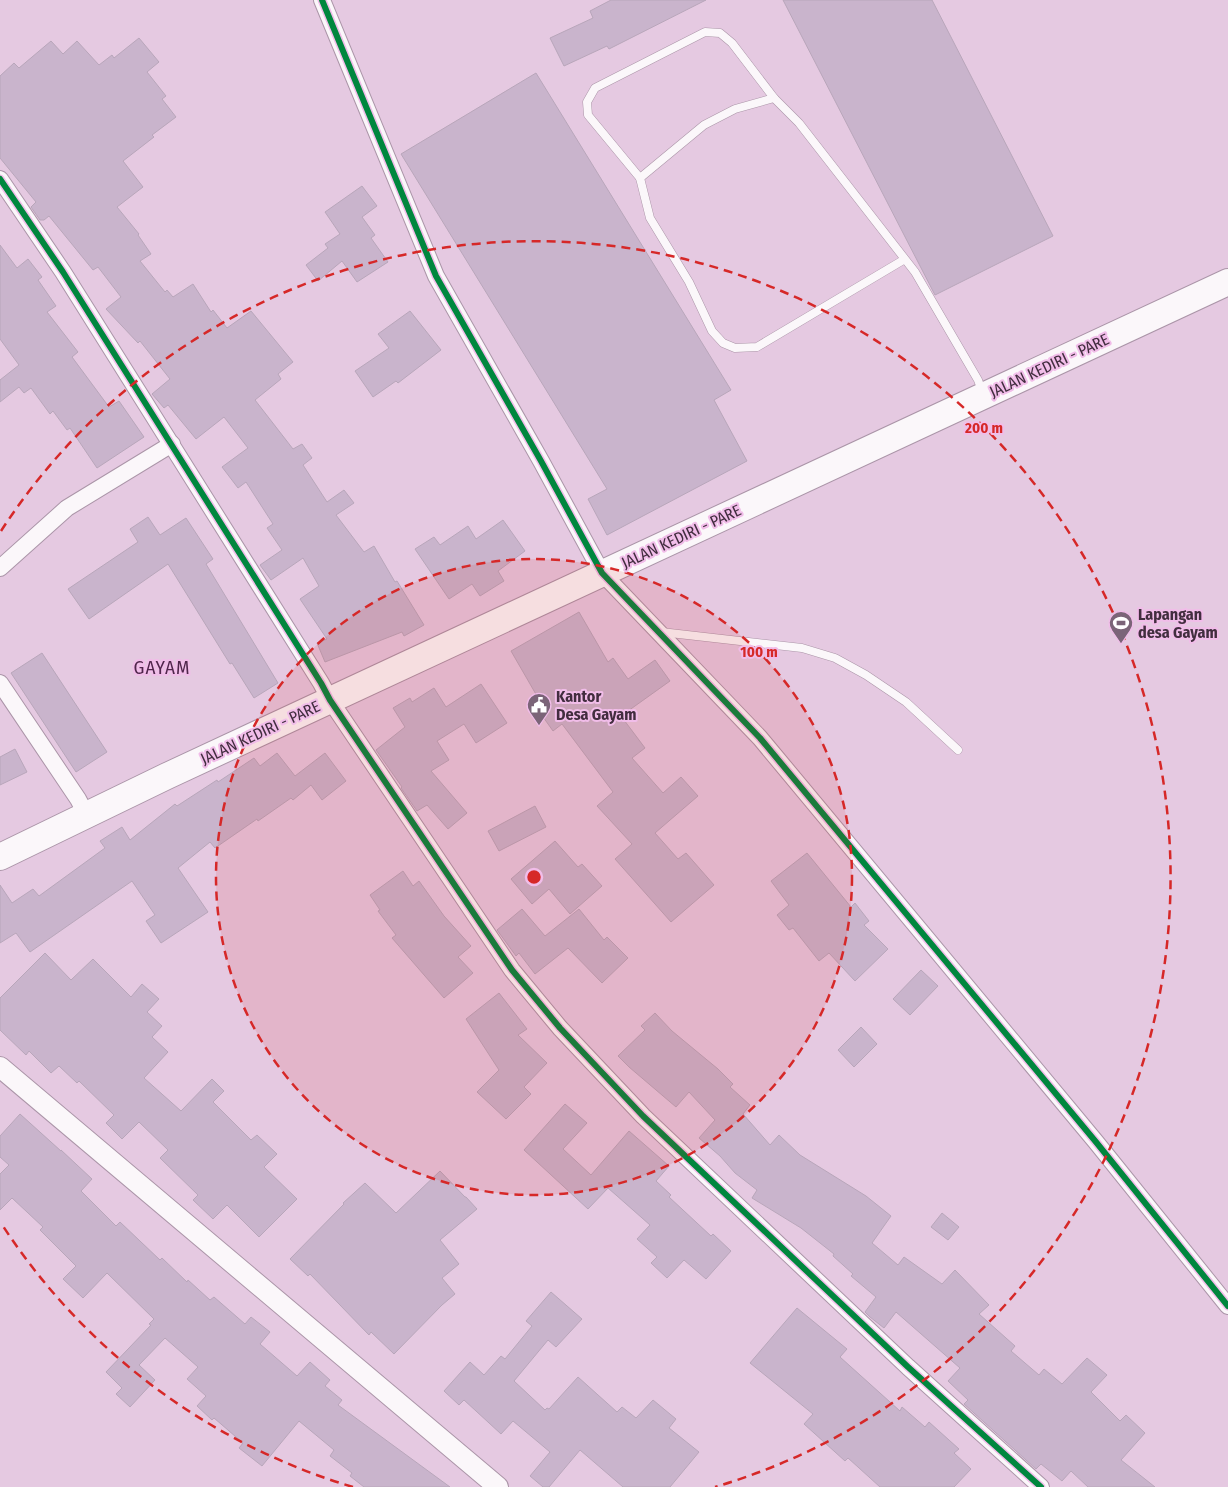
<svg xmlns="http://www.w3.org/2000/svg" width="1228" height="1487" font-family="'Fira Sans Condensed',sans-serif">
  <rect width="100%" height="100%" fill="#e5c9e1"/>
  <!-- building -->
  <g fill="#c9b4cc" stroke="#b8a6ba">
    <polygon points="611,0 706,0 609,49 607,46 564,66 550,38 593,18 590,11"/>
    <polygon points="783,0 932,0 1053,236 935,295"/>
    <polygon points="139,38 159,62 147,72 166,96 162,99 176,117 152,135 154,137 123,161 143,187 117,207 139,234 138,235 151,254 140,261 165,292 167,290 173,297 193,284 211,312 213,310 227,328 251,311 293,362 278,374 281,379 255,400 293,449 302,444 312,458 303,465 327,502 344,490 354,503 336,515 364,552 374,546 395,582 397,581 424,625 404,636 402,632 325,662 317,643 327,639 300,599 319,586 303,558 271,580 260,565 282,550 267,528 273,524 246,482 238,488 222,467 248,448 224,417 196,439 168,405 164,408 152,394 170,379 140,341 138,343 106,309 121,297 98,267 93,270 49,216 44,220 40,220 31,207 36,202 0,158 0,76 14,63 19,68 51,41 63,54 77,41 99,65 112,55 114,58"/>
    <polygon points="536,73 731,390 714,400 747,461 607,535 588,499 607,489 401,154"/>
    <polygon points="362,186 377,206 362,217 375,235 371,238 388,262 357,282 342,261 318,281 306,265 328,248 325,244 340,234 325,212"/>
    <polygon points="0,245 17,268 28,259 42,277 38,280 56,306 47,312 78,352 72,357 109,407 119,401 144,437 97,468 70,428 67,430 53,411 50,414 31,388 24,393 19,387 0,402 0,380 19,365 0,339"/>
    <polygon points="410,311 441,350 398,383 396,381 373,397 355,371 389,348 378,334"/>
    <polygon points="148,517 160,535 186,518 213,559 206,564 278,683 254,698 232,663 230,664 168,564 89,619 68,589 138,542 130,529"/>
    <polygon points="503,520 525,551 498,571 504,581 480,596 472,584 449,599 415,549 434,537 440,545 468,526 476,539"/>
    <polygon points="579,612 608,662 613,658 628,679 655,660 670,681 621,716 645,748 632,758 663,793 681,777 698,796 655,833 678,859 686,853 714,885 671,922 615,859 632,844 597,806 613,792 562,724 553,731 536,707 541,703 511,651"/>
    <polygon points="42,653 107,752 76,772 11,673"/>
    <polygon points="481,684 507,723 476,743 464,724 437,741 449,760 431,771 467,813 448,829 427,805 417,811 401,788 402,787 376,750 405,727 393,708 410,698 412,702 434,688 446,707"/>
    <polygon points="15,749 27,772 0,785 0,757"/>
    <polygon points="277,753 295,776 325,753 346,781 322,800 311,785 293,800 291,798 258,821 257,819 215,848 210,842 178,868 208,912 161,943 146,921 155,915 132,881 30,952 16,933 0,943 0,885 12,903 33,889 39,896 105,848 100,841 122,827 130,840 175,804 177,806 217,780 218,782 254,758 260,766"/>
    <polygon points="535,806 546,827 499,851 488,831"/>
    <polygon points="555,841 578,867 582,864 602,886 570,914 549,889 532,904 511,879"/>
    <polygon points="807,853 851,907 855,903 869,921 864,925 888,949 855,981 829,953 819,961 793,928 789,930 777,915 789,905 771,881"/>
    <polygon points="403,871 413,886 419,881 444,916 471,946 458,957 473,973 444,998 392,938 396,935 378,911 380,910 370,895"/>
    <polygon points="522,909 545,936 579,909 604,940 607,937 628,958 602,983 568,948 535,974 519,953 516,956 497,930"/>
    <polygon points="45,953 71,980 93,959 131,997 142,984 159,999 147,1012 162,1026 152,1037 168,1052 144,1078 181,1111 212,1079 224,1091 213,1102 251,1140 257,1135 277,1154 264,1167 297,1199 259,1237 227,1205 213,1219 193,1200 198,1195 160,1158 168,1150 139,1122 122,1139 106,1123 114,1115 79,1081 77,1083 59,1066 51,1073 29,1051 26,1055 0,1030 0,998"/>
    <polygon points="921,970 938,986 910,1015 893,999"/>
    <polygon points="499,993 527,1029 518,1035 547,1063 524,1087 531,1094 506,1119 477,1092 499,1070 466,1019"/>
    <polygon points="655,1013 672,1031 718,1069 733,1084 730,1087 750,1105 743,1114 770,1145 779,1135 800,1155 866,1196 891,1216 872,1243 898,1265 904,1257 942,1284 955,1270 989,1305 979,1314 1015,1346 1011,1351 1039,1375 1044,1369 1062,1384 1087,1358 1107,1375 1091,1392 1120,1421 1126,1415 1145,1433 1121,1460 1155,1487 1088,1487 1071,1471 1062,1481 1041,1464 1036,1469 964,1404 968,1400 948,1381 960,1368 896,1312 884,1328 870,1317 865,1312 876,1297 851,1276 853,1274 833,1256 834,1254 801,1228 752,1198 757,1190 735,1173 720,1156 699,1138 715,1120 689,1092 676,1107 629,1067 618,1056 645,1030 641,1026"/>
    <polygon points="861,1027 877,1044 854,1067 838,1050"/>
    <polygon points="565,1104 587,1123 563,1149 591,1175 629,1131 669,1166 656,1181 671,1195 669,1197 711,1236 713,1234 731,1251 706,1279 684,1260 667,1278 651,1263 657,1257 637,1239 650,1225 608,1188 588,1209 524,1150"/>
    <polygon points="20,1114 61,1151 61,1150 92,1179 81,1191 116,1226 120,1222 160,1260 162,1258 187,1282 188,1280 210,1300 214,1297 245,1324 251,1317 270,1332 260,1344 297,1376 310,1362 330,1380 325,1386 342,1400 338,1405 450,1487 364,1487 350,1476 352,1473 330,1456 334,1450 299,1421 262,1466 239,1448 243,1443 214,1418 212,1420 197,1406 206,1396 187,1379 198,1367 165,1338 139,1365 155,1380 130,1407 116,1394 122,1388 106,1372 151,1325 149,1324 154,1319 107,1273 83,1298 63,1279 76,1266 40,1230 43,1227 12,1198 0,1210 0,1174 9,1165 0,1157 0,1136"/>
    <polygon points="440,1171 465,1197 466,1197 477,1209 440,1240 459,1264 442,1278 455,1294 442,1305 394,1354 371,1332 369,1335 310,1274 308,1276 290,1259 344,1204 343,1203 365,1183 396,1213"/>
    <polygon points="942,1213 959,1227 948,1240 931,1227"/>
    <polygon points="551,1292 582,1319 556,1347 548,1340 514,1381 545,1410 547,1408 549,1409 578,1377 617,1412 622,1407 636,1418 653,1400 676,1419 669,1428 699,1452 670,1487 623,1487 580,1450 549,1487 543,1487 530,1476 550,1452 513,1421 501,1434 464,1400 459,1405 444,1391 470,1362 484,1375 501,1356 505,1359 532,1326 526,1321"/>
    <polygon points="797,1308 847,1349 840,1357 900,1411 902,1407 925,1427 929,1422 959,1449 954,1453 971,1469 954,1487 880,1487 848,1458 845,1461 804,1424 813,1414 750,1363"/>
  </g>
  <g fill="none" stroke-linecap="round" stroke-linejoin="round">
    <!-- service casing -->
    <g stroke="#ab95a8" stroke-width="9">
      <g id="service">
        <polyline points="640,178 588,115 587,102 595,88 705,32 720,33 732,43 774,98"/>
        <polyline points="905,259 757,347 735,348 723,343 712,331 689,282 650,218 640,178 704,125 735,109 774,98 799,123 915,272 978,380 982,391"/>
        <polyline points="661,632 802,648 835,658 866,675 906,702 958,750"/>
      </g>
    </g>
    <!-- minor casing -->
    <g stroke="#ab95a8" stroke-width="18">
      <g id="minor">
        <polyline points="322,0 436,276 541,461 602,573 760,738 1096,1142 1228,1306"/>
        <polyline points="0,179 63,272 321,683 330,700 512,970 560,1028 643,1116 908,1367 1041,1487"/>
        <polyline points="0,568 67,508 172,444"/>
        <polyline points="0,683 78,799 86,814"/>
      </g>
    </g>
    <!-- tertiary casing -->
    <g stroke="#ab95a8" stroke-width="22">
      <polyline id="tertiary" points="0,1067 498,1487"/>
    </g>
    <!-- primary casing -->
    <g stroke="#ab95a8" stroke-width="28">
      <polyline id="primary" points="0,857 167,776 1228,282"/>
    </g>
    <!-- service -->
    <use href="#service" stroke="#fbf7fa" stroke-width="8"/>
    <!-- minor -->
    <use href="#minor" stroke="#fbf7fa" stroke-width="16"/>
    <!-- tertiary -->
    <use href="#tertiary" stroke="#fbf7fa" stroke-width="20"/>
    <!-- primary -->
    <use href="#primary" stroke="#fbf7fa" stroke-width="26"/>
    <!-- cycleway casing -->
    <g stroke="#f1bde9" stroke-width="9">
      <g id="cycleway">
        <polyline points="322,0 436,276 541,461 602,573 760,738 1096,1142 1228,1306"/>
        <polyline points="0,179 63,272 321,683 330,700 512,970 560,1028 643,1116 908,1367 1041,1487"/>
      </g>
    </g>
    <!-- cycleway -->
    <use href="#cycleway" stroke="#00873e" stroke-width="6"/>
  </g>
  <!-- distance rings -->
  <circle cx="534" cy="877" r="318" fill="#d62828" fill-opacity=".12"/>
  <g fill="none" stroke="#d62828" stroke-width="2.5" stroke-dasharray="9 6">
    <circle cx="534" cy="877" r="318"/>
    <path d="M353 1487A636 636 0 0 1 1 1223M1 531A636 636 0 1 1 715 1487"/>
  </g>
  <!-- icons -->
  <defs>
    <g id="stadium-pin" transform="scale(1.25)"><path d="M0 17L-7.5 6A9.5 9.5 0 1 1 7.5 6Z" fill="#7b6478" stroke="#f1bde9"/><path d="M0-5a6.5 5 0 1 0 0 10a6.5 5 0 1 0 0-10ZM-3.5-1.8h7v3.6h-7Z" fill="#fff"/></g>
    <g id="civic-pin" transform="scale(1.25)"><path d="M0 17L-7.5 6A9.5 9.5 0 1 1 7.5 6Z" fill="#7b6478" stroke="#f1bde9"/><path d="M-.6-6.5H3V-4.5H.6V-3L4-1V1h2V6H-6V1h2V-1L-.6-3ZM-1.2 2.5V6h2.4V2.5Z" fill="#fff"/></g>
  </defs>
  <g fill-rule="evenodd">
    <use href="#stadium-pin" x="1121" y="623"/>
    <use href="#civic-pin" x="539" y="705"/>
  </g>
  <g text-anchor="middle" stroke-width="4" stroke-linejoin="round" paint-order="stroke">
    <!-- street labels -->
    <g font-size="16" fill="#422d3f" stroke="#f1bde9">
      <text transform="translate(1049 365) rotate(-25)" y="6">JALAN KEDIRI - PARE</text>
      <text transform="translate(681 536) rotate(-25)" y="6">JALAN KEDIRI - PARE</text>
      <text transform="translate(260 732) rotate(-25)" y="6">JALAN KEDIRI - PARE</text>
    </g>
    <!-- poi labels -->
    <g font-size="16" font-weight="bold" fill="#422d3f" stroke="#f1bde9" text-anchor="start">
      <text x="1138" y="620">Lapangan<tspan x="1138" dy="18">desa Gayam</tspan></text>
      <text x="556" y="702">Kantor<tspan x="556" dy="18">Desa Gayam</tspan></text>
    </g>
    <!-- quarter labels -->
    <g font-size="19" letter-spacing="1" fill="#50264c" stroke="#f1bde9">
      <text x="162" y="674">GAYAM</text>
    </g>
  </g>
  <circle cx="534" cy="877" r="8" fill="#d62828" stroke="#f1bde9" stroke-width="2.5"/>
  <g font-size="15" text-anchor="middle" font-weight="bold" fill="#d62828" stroke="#f1bde9" stroke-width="4" stroke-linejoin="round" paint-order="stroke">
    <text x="984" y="433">200 m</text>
    <text x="759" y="657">100 m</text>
  </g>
</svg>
